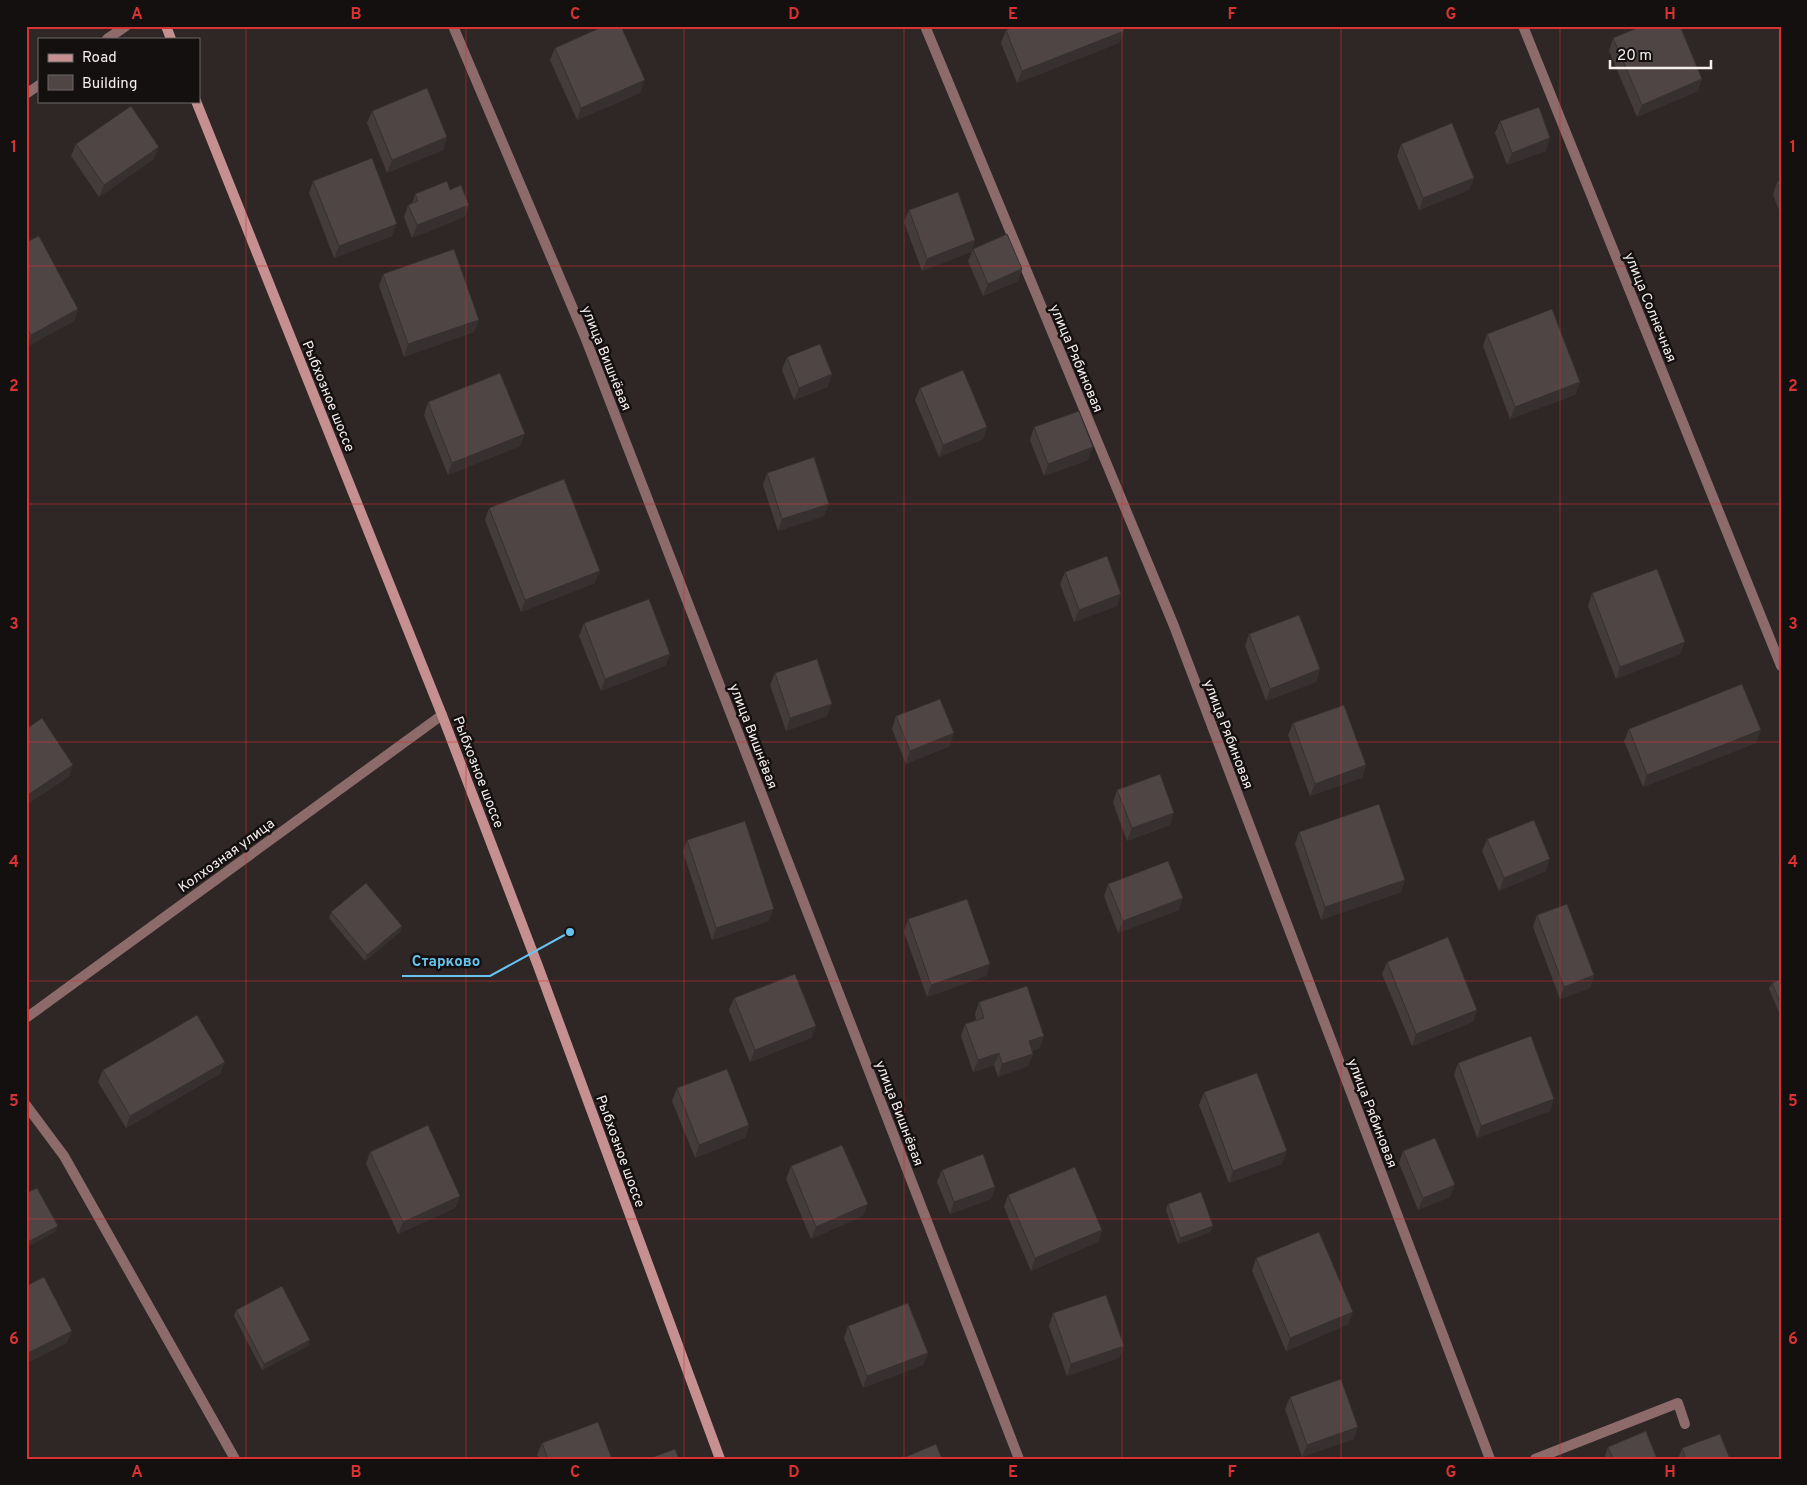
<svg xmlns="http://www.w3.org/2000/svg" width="1807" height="1485" font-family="Overpass,sans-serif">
  <rect width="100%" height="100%" fill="#2f2626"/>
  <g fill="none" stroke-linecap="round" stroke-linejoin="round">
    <!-- lane -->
    <polyline stroke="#8d6b6a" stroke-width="10" points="26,1105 64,1156 235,1459"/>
    <!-- street -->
    <g stroke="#8d6b6a" stroke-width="10">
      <polyline points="453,26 585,337 1019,1459"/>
      <polyline points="925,26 1174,626 1490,1459"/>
      <polyline points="1523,26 1781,666"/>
      <polyline points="107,39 126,26"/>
      <polyline points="26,94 39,85"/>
      <polyline points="26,1018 442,715"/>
      <polyline points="1535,1459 1678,1403 1685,1424"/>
    </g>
    <!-- secondary -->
    <g stroke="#c69090" stroke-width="10">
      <polyline points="166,26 171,39"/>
      <polyline points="196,101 442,715 538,966 720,1459"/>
    </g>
  </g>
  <!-- wall -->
  <g fill="#443b3b">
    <polygon points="1006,30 1124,31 1119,43 1017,83 1001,43"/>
    <polygon points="1613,38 1698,91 1637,117 1609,51"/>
    <polygon points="555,48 640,93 577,120 550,60"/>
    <polygon points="372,111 447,137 443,150 387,173 367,123"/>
    <polygon points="1500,121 1546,151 1507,165 1495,133"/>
    <polygon points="76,144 154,159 99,197 71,156"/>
    <polygon points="1401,144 1474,178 1469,190 1419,210 1397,156"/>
    <polygon points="313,181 392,236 334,258 309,193"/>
    <polygon points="1781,181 1781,215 1773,195 1777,182"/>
    <polygon points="450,190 469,205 464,217 412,238 404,217 408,205 412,204 415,194"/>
    <polygon points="909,210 975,240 971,252 922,271 904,222"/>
    <polygon points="26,242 78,309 74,321 26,347"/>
    <polygon points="973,249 1022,269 1018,281 983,296 968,261"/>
    <polygon points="383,274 479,320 474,332 404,357 379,286"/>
    <polygon points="1487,334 1580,382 1575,395 1510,419 1483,346"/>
    <polygon points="787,357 828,387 794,400 782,370"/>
    <polygon points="920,388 987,427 983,439 939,457 915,400"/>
    <polygon points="428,402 520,446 448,475 424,415"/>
    <polygon points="1034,427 1088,460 1044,476 1030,440"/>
    <polygon points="767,473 824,516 778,531 763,485"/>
    <polygon points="489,508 595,583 521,612 485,520"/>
    <polygon points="1065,572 1117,606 1074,622 1060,584"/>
    <polygon points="1592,593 1680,654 1616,679 1588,606"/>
    <polygon points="584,623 670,654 665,666 601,691 579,636"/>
    <polygon points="1249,634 1320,669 1316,682 1266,701 1245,646"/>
    <polygon points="775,673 827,716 786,731 770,685"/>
    <polygon points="896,716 950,746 906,764 892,729"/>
    <polygon points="1293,723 1366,765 1362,778 1310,796 1288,735"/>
    <polygon points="1629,729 1756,743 1643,787 1624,741"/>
    <polygon points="1117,790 1170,825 1127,841 1113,803"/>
    <polygon points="1299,832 1401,892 1321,920 1295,844"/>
    <polygon points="1487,839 1546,871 1499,891 1482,851"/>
    <polygon points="687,840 769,921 712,940 683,852"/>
    <polygon points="1108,884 1179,910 1118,933 1104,896"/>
    <polygon points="331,912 402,926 400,932 365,961 329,918"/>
    <polygon points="1537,915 1594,975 1590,988 1560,999 1533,927"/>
    <polygon points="908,919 990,964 986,976 927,997 904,932"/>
    <polygon points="1387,962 1477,1010 1473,1022 1412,1046 1382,974"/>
    <polygon points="1781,979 1781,1017 1769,989 1772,983"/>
    <polygon points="734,998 816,1026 811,1038 750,1062 729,1010"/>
    <polygon points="979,1002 1040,1048 1032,1051 1033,1054 1028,1066 998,1077 994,1065 973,1072 961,1036 965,1024 976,1020 975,1014"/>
    <polygon points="1458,1063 1550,1111 1477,1138 1454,1075"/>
    <polygon points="103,1070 220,1074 126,1128 98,1082"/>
    <polygon points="677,1088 749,1125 745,1138 695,1158 672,1101"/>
    <polygon points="1204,1092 1282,1164 1229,1183 1199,1105"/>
    <polygon points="1403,1151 1450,1197 1418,1210 1399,1163"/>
    <polygon points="370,1152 460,1196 455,1208 398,1234 366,1164"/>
    <polygon points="791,1166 863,1216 811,1239 786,1179"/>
    <polygon points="942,1170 995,1187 991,1199 950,1214 937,1182"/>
    <polygon points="1008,1195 1102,1230 1098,1242 1031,1271 1004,1207"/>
    <polygon points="1168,1204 1210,1232 1178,1244 1166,1210"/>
    <polygon points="1256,1258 1349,1324 1286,1351 1252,1271"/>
    <polygon points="236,1310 310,1340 308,1346 262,1370 234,1316"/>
    <polygon points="1053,1313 1124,1346 1119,1358 1067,1376 1049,1326"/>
    <polygon points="848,1326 928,1353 923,1365 863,1388 844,1338"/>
    <polygon points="1290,1397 1354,1439 1302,1457 1285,1409"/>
    <polygon points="542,1443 612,1459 539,1459 537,1455"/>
    <polygon points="1608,1447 1657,1459 1604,1459"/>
    <polygon points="1682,1448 1730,1459 1678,1459"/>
  </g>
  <!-- shaded-wall -->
  <g fill="#373030">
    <polygon points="1124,31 1119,43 1017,83 1022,71"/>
    <polygon points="1702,79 1698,91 1637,117 1642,105"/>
    <polygon points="645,80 640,93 577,120 581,108"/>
    <polygon points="447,137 443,150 387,173 392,160"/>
    <polygon points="1550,138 1546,151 1507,165 1512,153"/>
    <polygon points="159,147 154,159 99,197 104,185"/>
    <polygon points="1474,178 1469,190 1419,210 1423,198"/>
    <polygon points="469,205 464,217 412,238 417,225"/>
    <polygon points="397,224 392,236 334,258 339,246"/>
    <polygon points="975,240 971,252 922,271 927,259"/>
    <polygon points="1022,269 1018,281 983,296 988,284"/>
    <polygon points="78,309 74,321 26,347 31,335"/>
    <polygon points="479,320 474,332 404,357 408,344"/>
    <polygon points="832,374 828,387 794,400 799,388"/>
    <polygon points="1580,382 1575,395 1510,419 1515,407"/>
    <polygon points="987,427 983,439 939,457 943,445"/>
    <polygon points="525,434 520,446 448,475 452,463"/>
    <polygon points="1093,447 1088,460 1044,476 1048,464"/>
    <polygon points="829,504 824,516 778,531 782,519"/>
    <polygon points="600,571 595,583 521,612 525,600"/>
    <polygon points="1121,594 1117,606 1074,622 1079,610"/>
    <polygon points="1685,642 1680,654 1616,679 1620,667"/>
    <polygon points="670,654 665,666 601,691 605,679"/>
    <polygon points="1320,669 1316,682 1266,701 1270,689"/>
    <polygon points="832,704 827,716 786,731 790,718"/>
    <polygon points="1761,730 1756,743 1643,787 1647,775"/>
    <polygon points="954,733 950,746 906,764 910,751"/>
    <polygon points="73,765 69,777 26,805 26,796"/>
    <polygon points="1366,765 1362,778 1310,796 1315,784"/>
    <polygon points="1174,813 1170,825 1127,841 1132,828"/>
    <polygon points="1550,859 1546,871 1499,891 1504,878"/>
    <polygon points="1405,880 1401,892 1321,920 1325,907"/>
    <polygon points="1183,898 1179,910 1118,933 1123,921"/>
    <polygon points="774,909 769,921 712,940 716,928"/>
    <polygon points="402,926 400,932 365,961 367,955"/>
    <polygon points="990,964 986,976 927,997 931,985"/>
    <polygon points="1594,975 1590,988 1560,999 1564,987"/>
    <polygon points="1477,1010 1473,1022 1412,1046 1416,1034"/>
    <polygon points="816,1026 811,1038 750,1062 755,1050"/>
    <polygon points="1044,1036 1040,1048 1024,1053 1029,1041"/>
    <polygon points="999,1053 994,1065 973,1072 978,1060"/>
    <polygon points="1033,1054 1028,1066 998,1077 1002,1064"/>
    <polygon points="225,1062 220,1074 126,1128 130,1116"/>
    <polygon points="1554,1099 1550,1111 1477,1138 1481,1126"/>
    <polygon points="749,1125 745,1138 695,1158 699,1145"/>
    <polygon points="1287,1151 1282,1164 1229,1183 1233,1171"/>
    <polygon points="1455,1185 1450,1197 1418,1210 1423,1198"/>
    <polygon points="995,1187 991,1199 950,1214 954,1202"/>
    <polygon points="460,1196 455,1208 398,1234 403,1222"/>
    <polygon points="868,1204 863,1216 811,1239 816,1227"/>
    <polygon points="58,1226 55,1232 26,1248 26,1243"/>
    <polygon points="1213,1226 1210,1232 1178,1244 1180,1238"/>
    <polygon points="1102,1230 1098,1242 1031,1271 1035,1258"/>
    <polygon points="1353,1312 1349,1324 1286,1351 1290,1338"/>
    <polygon points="72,1331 67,1343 26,1364 26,1354"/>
    <polygon points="310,1340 308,1346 262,1370 264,1364"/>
    <polygon points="1124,1346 1119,1358 1067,1376 1071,1364"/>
    <polygon points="928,1353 923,1365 863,1388 867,1376"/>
    <polygon points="1358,1427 1354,1439 1302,1457 1307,1445"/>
  </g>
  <!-- building -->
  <g fill="#4f4545" stroke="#373030">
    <polygon points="604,26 621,26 645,80 581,108 555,48"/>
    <polygon points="1016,26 1122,26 1124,31 1022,71 1006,30"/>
    <polygon points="1642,26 1680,26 1702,79 1642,105 1613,38"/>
    <polygon points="427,88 447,137 392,160 372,111"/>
    <polygon points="131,106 159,147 104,185 76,144"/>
    <polygon points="1539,107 1550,138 1512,153 1500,121"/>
    <polygon points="1452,123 1474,178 1423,198 1401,144"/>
    <polygon points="372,158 397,224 339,246 313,181"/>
    <polygon points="447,181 450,190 461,185 469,205 417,225 408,205 418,201 415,194"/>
    <polygon points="1781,181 1781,192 1777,182"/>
    <polygon points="958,192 975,240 927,259 909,210"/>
    <polygon points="1007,234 1022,269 988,284 973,249"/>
    <polygon points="39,236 78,309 31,335 26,327 26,242"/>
    <polygon points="454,249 479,320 408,344 383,274"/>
    <polygon points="1552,309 1580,382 1515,407 1487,334"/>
    <polygon points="820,344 832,374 799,388 787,357"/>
    <polygon points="963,370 987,427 943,445 920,388"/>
    <polygon points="500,373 525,434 452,463 428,402"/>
    <polygon points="1079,411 1093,447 1048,464 1034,427"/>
    <polygon points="814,457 829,504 782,519 767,473"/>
    <polygon points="564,479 600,571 525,600 489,508"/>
    <polygon points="1107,556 1121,594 1079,610 1065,572"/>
    <polygon points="1657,569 1685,642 1620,667 1592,593"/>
    <polygon points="649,599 670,654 605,679 584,623"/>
    <polygon points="1299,615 1320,669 1270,689 1249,634"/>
    <polygon points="817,659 832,704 790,718 775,673"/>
    <polygon points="1742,684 1761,730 1647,775 1629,729"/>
    <polygon points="940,699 954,733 910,751 896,716"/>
    <polygon points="1344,705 1366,765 1315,784 1293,723"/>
    <polygon points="42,718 73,765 26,796 26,729"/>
    <polygon points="1160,774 1174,813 1132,828 1117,790"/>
    <polygon points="1379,804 1405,880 1325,907 1299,832"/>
    <polygon points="1534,820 1550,859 1504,878 1487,839"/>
    <polygon points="745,821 774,909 716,928 687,840"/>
    <polygon points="1168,861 1183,898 1123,921 1108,884"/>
    <polygon points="366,883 402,926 367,955 331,912"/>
    <polygon points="967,899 990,964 931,985 908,919"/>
    <polygon points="1567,904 1594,975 1564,987 1537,915"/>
    <polygon points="1448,937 1477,1010 1416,1034 1387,962"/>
    <polygon points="795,974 816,1026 755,1050 734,998"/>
    <polygon points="1781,979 1781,1005 1772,983"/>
    <polygon points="1027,986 1044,1036 1029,1041 1033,1054 1002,1064 999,1053 978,1060 965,1024 984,1018 979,1002"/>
    <polygon points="197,1015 225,1062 130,1116 103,1070"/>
    <polygon points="1531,1036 1554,1099 1481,1126 1458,1063"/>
    <polygon points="727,1069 749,1125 699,1145 677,1088"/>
    <polygon points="1257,1073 1287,1151 1233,1171 1204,1092"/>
    <polygon points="428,1125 460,1196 403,1222 370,1152"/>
    <polygon points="1435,1138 1455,1185 1423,1198 1403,1151"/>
    <polygon points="842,1145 868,1204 816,1227 791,1166"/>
    <polygon points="983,1154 995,1187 954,1202 942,1170"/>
    <polygon points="1075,1167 1102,1230 1035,1258 1008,1195"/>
    <polygon points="37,1188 58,1226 26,1243 26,1193"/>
    <polygon points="1201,1192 1213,1226 1180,1238 1168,1204"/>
    <polygon points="1319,1232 1353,1312 1290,1338 1256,1258"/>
    <polygon points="44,1277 72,1331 26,1354 26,1286"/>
    <polygon points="282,1286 310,1340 264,1364 236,1310"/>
    <polygon points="1106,1295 1124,1346 1071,1364 1053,1313"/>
    <polygon points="908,1303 928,1353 867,1376 848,1326"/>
    <polygon points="1341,1379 1358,1427 1307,1445 1290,1397"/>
    <polygon points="598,1422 612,1459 548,1459 542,1443"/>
    <polygon points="1646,1431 1657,1459 1613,1459 1608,1447"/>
    <polygon points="1720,1434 1730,1459 1686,1459 1682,1448"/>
    <polygon points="936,1444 942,1459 901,1459"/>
    <polygon points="675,1449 679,1459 648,1459"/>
  </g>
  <!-- grid -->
  <path fill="none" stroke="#d83232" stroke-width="1" stroke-opacity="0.55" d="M 246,26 L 246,1459M 466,26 L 466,1459M 684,26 L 684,1459M 904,26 L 904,1459M 1122,26 L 1122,1459M 1341,26 L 1341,1459M 1560,26 L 1560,1459M 26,266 L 1781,266M 26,504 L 1781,504M 26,742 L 1781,742M 26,981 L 1781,981M 26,1219 L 1781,1219"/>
  <g text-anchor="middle" stroke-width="5" stroke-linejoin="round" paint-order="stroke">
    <!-- street labels -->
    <g font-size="14" fill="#f5eeee" stroke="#141010">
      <text transform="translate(1651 307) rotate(68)" y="5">улица Солнечная</text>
      <text transform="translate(607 358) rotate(68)" y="5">улица Вишнёвая</text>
      <text transform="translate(1077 358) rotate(67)" y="5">улица Рябиновая</text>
      <text transform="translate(329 396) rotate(68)" y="5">Рыбхозное шоссе</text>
      <text transform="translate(1229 734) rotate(69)" y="5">улица Рябиновая</text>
      <text transform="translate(754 736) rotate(69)" y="5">улица Вишнёвая</text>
      <text transform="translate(479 772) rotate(69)" y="5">Рыбхозное шоссе</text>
      <text transform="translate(226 855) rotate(-36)" y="5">Колхозная улица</text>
      <text transform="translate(900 1113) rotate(69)" y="5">улица Вишнёвая</text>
      <text transform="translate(1373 1113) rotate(69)" y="5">улица Рябиновая</text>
      <text transform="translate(621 1151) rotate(70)" y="5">Рыбхозное шоссе</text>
    </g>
  </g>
  <!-- callouts -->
  <path fill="none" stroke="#66c4ef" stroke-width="2" d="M570 932L490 976H402"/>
  <circle fill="#66c4ef" stroke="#141010" stroke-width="2" cx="570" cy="932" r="5"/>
  <g font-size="15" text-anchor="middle" font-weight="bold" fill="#66c4ef" stroke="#141010" stroke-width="5" stroke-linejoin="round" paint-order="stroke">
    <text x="446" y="966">Старково</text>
  </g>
  <!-- border -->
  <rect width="1807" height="1485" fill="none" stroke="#141010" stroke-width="55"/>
  <!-- legend -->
  <rect x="38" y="38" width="162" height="65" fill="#141010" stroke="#6e6969"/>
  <rect x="48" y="54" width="25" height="8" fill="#c69090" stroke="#6e6969"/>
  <text x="82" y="62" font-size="15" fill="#f5eeee">Road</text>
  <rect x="48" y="75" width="25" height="15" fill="#4f4545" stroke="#6e6969"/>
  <text x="82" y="88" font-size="15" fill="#f5eeee">Building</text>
  <!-- scale -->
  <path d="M1610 60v8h101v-8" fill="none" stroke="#f5eeee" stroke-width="2.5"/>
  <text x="1617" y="60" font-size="15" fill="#f5eeee" stroke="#141010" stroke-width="4" paint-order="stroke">20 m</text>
  <rect x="28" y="28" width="1752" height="1430" fill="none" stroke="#d83232" stroke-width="2"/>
  <g font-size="16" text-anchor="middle" font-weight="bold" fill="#d83232">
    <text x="137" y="19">A</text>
    <text x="356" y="19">B</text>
    <text x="575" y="19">C</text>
    <text x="794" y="19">D</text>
    <text x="1013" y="19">E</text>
    <text x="1232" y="19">F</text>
    <text x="1451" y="19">G</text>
    <text x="1670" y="19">H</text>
    <text x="14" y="152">1</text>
    <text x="1793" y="152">1</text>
    <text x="14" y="391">2</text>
    <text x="1793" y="391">2</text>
    <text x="14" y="629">3</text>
    <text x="1793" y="629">3</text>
    <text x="14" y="867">4</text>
    <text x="1793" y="867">4</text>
    <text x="14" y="1106">5</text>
    <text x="1793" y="1106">5</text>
    <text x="14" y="1344">6</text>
    <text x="1793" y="1344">6</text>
    <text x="137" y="1477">A</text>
    <text x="356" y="1477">B</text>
    <text x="575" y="1477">C</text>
    <text x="794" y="1477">D</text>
    <text x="1013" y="1477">E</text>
    <text x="1232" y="1477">F</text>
    <text x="1451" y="1477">G</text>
    <text x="1670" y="1477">H</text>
  </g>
</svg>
